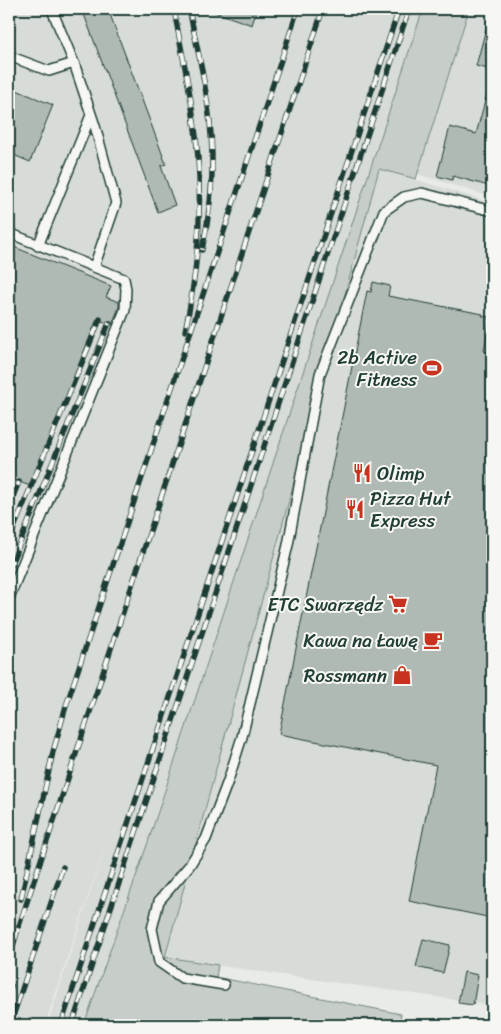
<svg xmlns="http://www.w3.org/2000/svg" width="501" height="1034" font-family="Sriracha,sans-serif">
  <rect width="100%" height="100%" fill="#e9ebe7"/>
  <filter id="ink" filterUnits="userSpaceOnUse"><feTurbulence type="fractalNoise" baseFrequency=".02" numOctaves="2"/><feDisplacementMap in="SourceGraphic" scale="10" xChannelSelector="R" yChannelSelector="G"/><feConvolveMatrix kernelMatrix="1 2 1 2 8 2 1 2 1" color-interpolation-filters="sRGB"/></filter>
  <g filter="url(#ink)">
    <!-- built -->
    <g fill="#d8dcd8">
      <polygon points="9,9 423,9 147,845 84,1025 47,1025 111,828 45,1025 9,1025"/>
      <polygon points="469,9 492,9 492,197 417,174"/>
      <polygon points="379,168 492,203 492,1005 165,958"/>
    </g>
    <!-- green -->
    <polygon fill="#c7cec9" stroke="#73867e" points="423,9 469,9 416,179 379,169 165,957 218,965 216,977 401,1014 399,1025 84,1025 147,845"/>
    <!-- building -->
    <g fill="#b0bab5" stroke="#1f3d34">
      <polygon points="82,9 108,9 166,164 161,166 175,205 158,212"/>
      <polygon points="212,9 257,9 252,25 212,11"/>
      <polygon points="488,21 492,22 492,70 476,66"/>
      <polygon points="9,87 53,105 30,162 9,153"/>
      <polygon points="488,90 492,90 492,187 453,176 452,180 437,176 450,127 476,134"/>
      <polygon points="9,245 111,286 106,297 119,302 119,307 112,325 97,319 30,486 9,478"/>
      <polygon points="373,282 390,286 388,296 483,314 482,316 490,317 484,351 492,353 492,918 409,901 436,765 279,734 367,291 371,292"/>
      <polygon points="423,939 450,945 443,973 416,967"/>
      <polygon points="464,972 478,975 473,1005 458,1003"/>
    </g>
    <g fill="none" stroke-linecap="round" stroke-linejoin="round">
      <!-- service casing -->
      <g stroke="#1f3d34" stroke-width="12">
        <g id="service">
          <polyline points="50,9 52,10 74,63"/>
          <polyline points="9,56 49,71 74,63 95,126 116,203 94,267 9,233"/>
          <polyline points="38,246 91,115"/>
          <polyline points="9,598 125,310 126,289 124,279 94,267"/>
          <polyline points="224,985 182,978 159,962 152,929 159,901 189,866 206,839 228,781 242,737 288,545 320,374 384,211 404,197 422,193 492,211"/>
        </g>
      </g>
      <!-- service -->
      <use href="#service" stroke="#f6f6f2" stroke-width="9"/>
      <!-- rail casing -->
      <g stroke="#1f3d34" stroke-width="5.5">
        <g id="rail">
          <path d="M 174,9 C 180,44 188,79 193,114 C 204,185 200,261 185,331"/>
          <path d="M 189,9 C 199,56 211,105 212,154 C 213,186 209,219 202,250"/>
          <polyline points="9,506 19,482"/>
          <polyline points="9,540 100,319"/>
          <polyline points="9,570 109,323"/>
          <polyline points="21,899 53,752 66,706 298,9"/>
          <polyline points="9,960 18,929 323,9"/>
          <polyline points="9,993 11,986"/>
          <polyline points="10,1025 63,867"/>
          <polyline points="61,1025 399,9"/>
          <polyline points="72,1025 409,9"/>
        </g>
      </g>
      <!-- rail -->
      <use href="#rail" stroke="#f6f6f2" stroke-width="4" stroke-dasharray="11" stroke-linecap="butt"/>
    </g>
  </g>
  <!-- icons -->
  <defs>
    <g id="stadium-bare" transform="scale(1.5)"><path d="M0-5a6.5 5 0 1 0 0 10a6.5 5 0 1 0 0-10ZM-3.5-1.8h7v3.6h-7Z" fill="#c8321e" stroke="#f6f6f2" stroke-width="2.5" paint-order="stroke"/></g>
    <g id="restaurant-bare" transform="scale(1.5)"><path d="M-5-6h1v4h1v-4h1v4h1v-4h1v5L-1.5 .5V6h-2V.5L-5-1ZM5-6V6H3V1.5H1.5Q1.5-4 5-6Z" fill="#c8321e" stroke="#f6f6f2" stroke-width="2.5" paint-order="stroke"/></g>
    <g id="supermarket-bare" transform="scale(1.5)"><path d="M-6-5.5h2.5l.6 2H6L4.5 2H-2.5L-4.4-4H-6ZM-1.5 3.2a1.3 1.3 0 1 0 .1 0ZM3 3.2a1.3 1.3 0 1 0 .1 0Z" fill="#c8321e" stroke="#f6f6f2" stroke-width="2.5" paint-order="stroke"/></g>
    <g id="cafe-bare" transform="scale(1.5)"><path d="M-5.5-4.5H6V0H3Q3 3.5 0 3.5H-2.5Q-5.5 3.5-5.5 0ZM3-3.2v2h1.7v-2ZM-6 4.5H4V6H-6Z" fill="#c8321e" stroke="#f6f6f2" stroke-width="2.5" paint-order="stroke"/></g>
    <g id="shop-bare" transform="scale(1.5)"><path d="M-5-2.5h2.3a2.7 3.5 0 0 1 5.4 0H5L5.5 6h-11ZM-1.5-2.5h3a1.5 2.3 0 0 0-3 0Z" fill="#c8321e" stroke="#f6f6f2" stroke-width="2.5" paint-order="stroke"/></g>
  </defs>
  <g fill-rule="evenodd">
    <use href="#stadium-bare" x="432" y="368"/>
    <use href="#restaurant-bare" x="362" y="473"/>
    <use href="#restaurant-bare" x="355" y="509"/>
    <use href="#supermarket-bare" x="398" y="604"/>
    <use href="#cafe-bare" x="433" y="640"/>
    <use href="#shop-bare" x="402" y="675"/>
  </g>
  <g text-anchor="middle" stroke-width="4" stroke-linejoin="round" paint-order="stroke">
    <!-- poi labels -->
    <g font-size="19" fill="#1f3d34" stroke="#f6f6f2" text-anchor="end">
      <text x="417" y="364">2b Active<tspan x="417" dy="22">Fitness</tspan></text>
      <text x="377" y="480" text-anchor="start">Olimp</text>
      <text x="370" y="505" text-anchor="start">Pizza Hut<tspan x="370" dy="22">Express</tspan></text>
      <text x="383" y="611">ETC Swarzędz</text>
      <text x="418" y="647">Kawa na Ławę</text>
      <text x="387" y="682">Rossmann</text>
    </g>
  </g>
  <!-- margin -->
  <rect width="501" height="1034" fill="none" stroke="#f6f6f2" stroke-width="30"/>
  <rect x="15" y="15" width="471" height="1004" fill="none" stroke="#1f3d34" stroke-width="2" filter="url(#ink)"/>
</svg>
